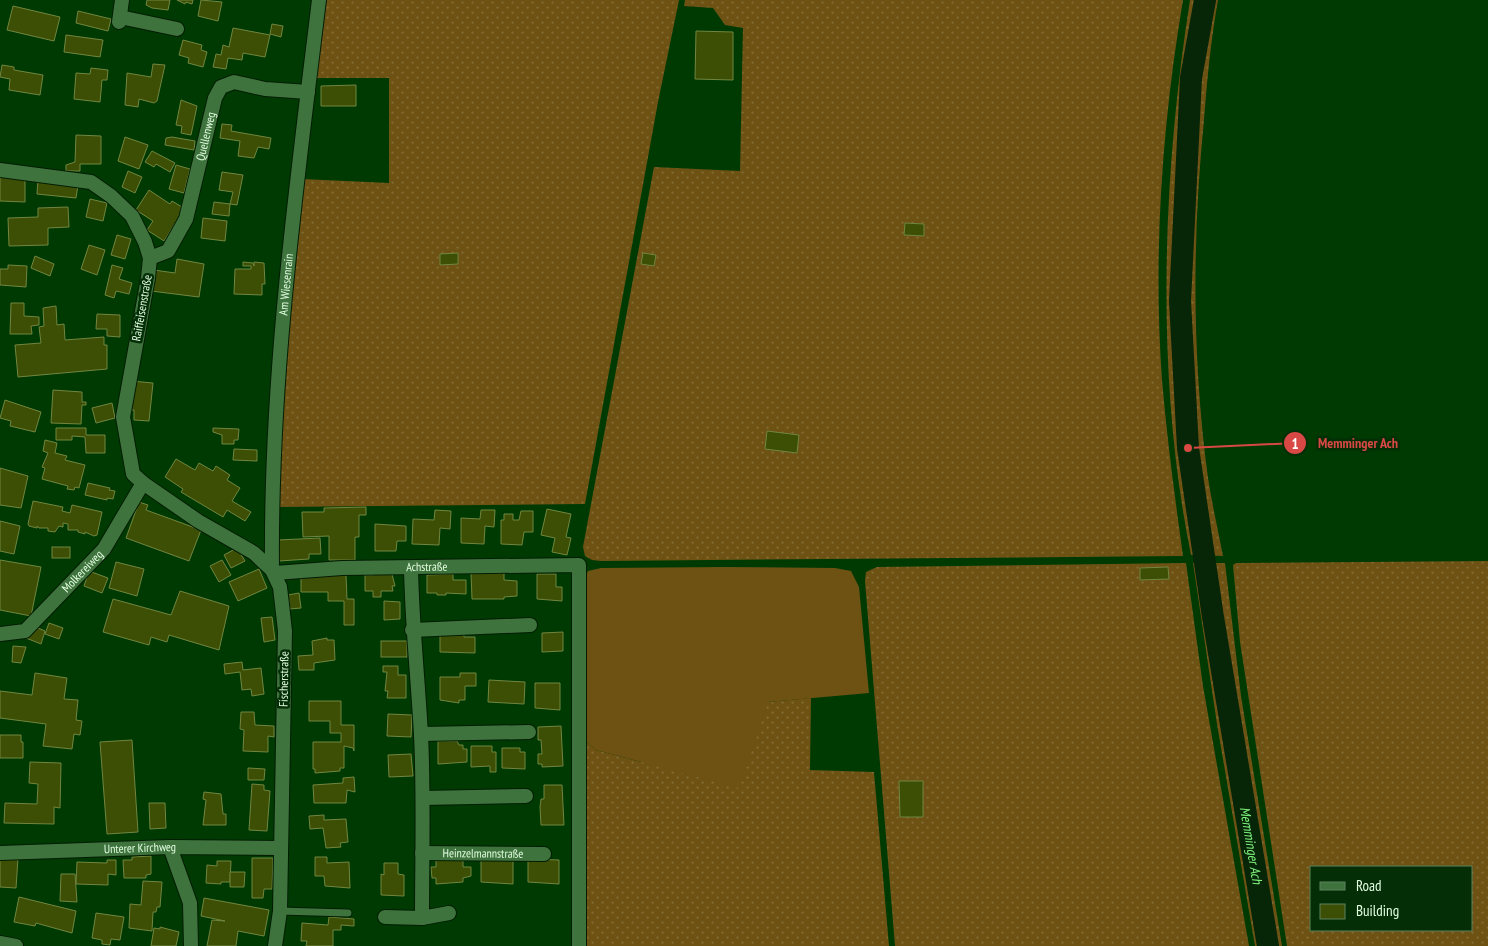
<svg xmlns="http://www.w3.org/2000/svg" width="1488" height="946" font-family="'PT Sans Narrow',sans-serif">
  <defs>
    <pattern id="grass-dots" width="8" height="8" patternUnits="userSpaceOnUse" patternTransform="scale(1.25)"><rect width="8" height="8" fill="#6d5213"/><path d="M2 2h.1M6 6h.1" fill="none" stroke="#826c35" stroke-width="1.8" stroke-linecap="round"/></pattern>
  </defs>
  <rect width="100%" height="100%" fill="#003a03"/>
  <!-- grass -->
  <g fill="url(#grass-dots)" fill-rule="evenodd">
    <polygon points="324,0 679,0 658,102 585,504 276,507 284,359 302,179 389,183 389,78 315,78"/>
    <path d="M 685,0 L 1183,0 C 1162,125 1153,254 1162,380 C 1167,439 1175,498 1183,556 L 601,561 L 592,560 L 585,556 L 583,547 L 654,167 L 740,171 L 743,28 L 725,25 L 713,8 L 684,6 Z"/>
    <path d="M 1190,0 L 1218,0 C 1211,39 1207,80 1204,120 C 1192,239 1192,359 1208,478 C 1212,504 1218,530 1223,556 L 1191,555 C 1155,378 1162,178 1190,0 Z"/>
    <path d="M 1488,561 L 1488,946 L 1287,946 L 1240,642 L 1233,565 L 1236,563 ZM 1312,867 L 1472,867 L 1472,930 L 1312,930 Z"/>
    <polygon points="1186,563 1203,686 1249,946 895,946 865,581 866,572 877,567"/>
    <polygon points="1193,563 1225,563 1241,696 1282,946 1255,946 1217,724"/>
    <polygon points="811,698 810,770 874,772 889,946 584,946 585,740 596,750 641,762 768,702"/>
  </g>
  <!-- pitch -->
  <polygon fill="#6d5213" points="723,567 835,568 851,571 859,587 869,693 768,702 739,788 596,750 585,740 586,575 588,571 601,568"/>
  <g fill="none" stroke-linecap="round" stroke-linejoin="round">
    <!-- river -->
    <path stroke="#072507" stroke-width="22" id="s1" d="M 1205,0 L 1191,78 L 1180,301 L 1188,448 L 1213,617 L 1268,946"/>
  </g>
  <!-- building -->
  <g fill="#3d4f04" stroke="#718640">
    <polygon points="147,0 170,0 168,10 152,8 146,5"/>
    <polygon points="177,0 193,0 192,4 186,2 185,4"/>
    <polygon points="201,0 222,2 218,21 198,16"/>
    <polygon points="13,6 60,17 54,41 7,30"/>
    <polygon points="78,11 111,19 108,31 76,23"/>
    <polygon points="272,24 283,26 281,37 270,34"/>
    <polygon points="233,28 270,35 265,57 243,53 242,60 228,58 226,69 213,67 216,54 221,55 223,45 229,47"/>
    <polygon points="696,31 733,32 733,80 695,79"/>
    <polygon points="66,35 103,40 100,57 64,52"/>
    <polygon points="183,40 202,45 201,50 207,52 203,67 188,63 189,58 179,55"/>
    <polygon points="153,64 165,65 157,101 154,103 139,99 138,107 125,105 127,73 151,77"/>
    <polygon points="2,65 14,67 14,70 43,75 40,95 9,90 10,79 0,77"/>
    <polygon points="91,68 108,70 107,80 102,80 100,102 74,99 76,73 90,74"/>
    <polygon points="356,85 356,106 321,106 321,86"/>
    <polygon points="181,100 197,106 191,135 181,133 182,126 176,125"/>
    <polygon points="222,124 232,125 231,131 271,138 269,149 258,147 254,158 238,156 240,141 220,138"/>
    <polygon points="76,135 101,136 101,164 80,164 80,171 66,171 66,165 75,162"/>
    <polygon points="125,137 148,145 139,169 118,161"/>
    <polygon points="172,137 195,141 194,150 165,145 166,138"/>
    <polygon points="152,151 175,163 170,172 156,164 154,167 145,162"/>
    <polygon points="176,165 190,169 184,193 169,189"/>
    <polygon points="128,171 142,177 135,193 122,187"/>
    <polygon points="222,172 243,175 237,205 230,204 233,192 219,190"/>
    <polygon points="0,176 25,177 25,202 0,201"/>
    <polygon points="38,180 78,185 76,198 37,194"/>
    <polygon points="149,190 170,204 172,201 182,207 180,210 182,212 164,241 147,230 153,221 136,210"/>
    <polygon points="90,199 107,203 103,221 86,217"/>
    <polygon points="214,202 230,204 229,216 212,214"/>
    <polygon points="68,207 69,227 48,228 48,245 9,246 8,218 38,217 38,208"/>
    <polygon points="203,218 227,221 225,241 201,238"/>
    <polygon points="905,223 924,224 924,236 904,235"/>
    <polygon points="117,235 131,239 125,259 111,255"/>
    <polygon points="89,245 105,250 97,275 81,269"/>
    <polygon points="458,253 458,264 440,265 440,254"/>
    <polygon points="643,253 656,255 654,266 641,264"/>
    <polygon points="35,256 54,264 50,276 31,268"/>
    <polygon points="177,259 204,264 199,297 151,291 154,270 175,273"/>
    <polygon points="243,262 253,263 254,266 254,262 264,263 265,284 262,284 262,295 234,294 235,269 251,269 251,266 243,266"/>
    <polygon points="8,265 27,266 26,287 0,285 0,269 8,269"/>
    <polygon points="112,265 123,268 119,279 132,283 129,294 116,291 114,298 105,295"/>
    <polygon points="11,303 24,303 24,316 39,317 39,325 31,326 32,334 10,334"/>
    <polygon points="56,306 57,325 64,324 65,340 104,337 104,345 107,345 107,369 18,377 15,345 41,343 39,327 44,326 43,308"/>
    <polygon points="97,314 120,315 120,337 107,336 107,329 96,329"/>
    <polygon points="131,381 153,383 149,421 134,420 134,410 130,410"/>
    <polygon points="53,390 82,392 82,402 86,402 86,405 82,405 81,424 51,423"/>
    <polygon points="5,400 41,412 35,432 10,426 11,421 0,418"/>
    <polygon points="112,403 115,418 96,423 92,408"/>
    <polygon points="56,428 86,428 86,435 105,435 105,453 86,453 85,437 72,436 72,440 56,440"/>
    <polygon points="213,428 239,429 238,440 234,440 234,444 222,444 222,435 213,432"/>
    <polygon points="767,431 799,435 797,453 765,449"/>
    <polygon points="45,440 57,443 55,453 67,456 65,460 85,465 79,488 75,487 74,490 67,489 68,486 42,479 45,468 42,467 48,453 43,451"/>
    <polygon points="234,449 257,450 257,461 233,460"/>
    <polygon points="176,459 195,470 199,463 213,471 216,466 230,475 227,480 240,488 232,501 251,512 245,521 227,510 223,517 181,492 183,489 165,477"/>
    <polygon points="0,468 28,476 21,508 0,505"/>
    <polygon points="88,483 110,488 109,490 115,491 113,499 107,498 107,500 85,495"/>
    <polygon points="33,501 63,507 62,511 70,513 72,505 102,512 97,535 94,536 85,532 85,534 78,532 78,530 68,530 68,524 63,523 63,527 59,526 55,532 48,531 48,528 39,528 37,526 37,528 29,526 28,524"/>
    <polygon points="139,502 148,505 146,510 201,530 189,561 126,538"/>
    <polygon points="366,507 366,515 359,515 359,537 355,537 355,560 329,560 329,536 303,537 302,512 324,512 324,508"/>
    <polygon points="547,509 571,514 566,537 571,538 567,555 552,552 555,538 541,535"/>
    <polygon points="435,510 451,511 450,529 440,528 439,545 412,544 413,519 434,520"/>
    <polygon points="481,510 495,510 494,527 485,526 484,544 461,543 461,518 480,519"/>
    <polygon points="521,511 533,511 533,532 524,532 522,545 501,544 501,520 504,520 504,514 513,514 513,520 519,520"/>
    <polygon points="0,521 20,526 14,554 0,551"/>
    <polygon points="375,524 406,526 406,541 397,541 396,551 375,551"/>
    <polygon points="320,538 321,554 309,554 309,559 279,561 278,540"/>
    <rect x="52" y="547" width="18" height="11"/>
    <polygon points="237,548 245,561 231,568 224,555"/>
    <polygon points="0,560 41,567 31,616 0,610"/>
    <polygon points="222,560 231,575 219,582 210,566"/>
    <polygon points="116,562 144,569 137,596 109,588"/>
    <polygon points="1168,567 1169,579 1140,580 1140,568"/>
    <polygon points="259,569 267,588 238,601 229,582"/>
    <polygon points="89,571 108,578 102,593 84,586"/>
    <polygon points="372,572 392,574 395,586 392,586 393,591 381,591 381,597 373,597 373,591 365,591 365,575 373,575"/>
    <polygon points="471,573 504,573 504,580 517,581 517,596 504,597 504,599 472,599"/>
    <polygon points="453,574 453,580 466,580 466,594 446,593 446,595 437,595 437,593 427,593 427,575"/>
    <polygon points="537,574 556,574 556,587 562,587 562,601 537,599"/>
    <polygon points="346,575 347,599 354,599 354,625 344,625 344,601 328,601 328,592 301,592 301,576"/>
    <polygon points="180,591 229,606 219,650 169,635 167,642 151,637 149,645 103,632 113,599 171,615"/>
    <polygon points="299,593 301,608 290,609 288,595"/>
    <polygon points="384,601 400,602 400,619 384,620"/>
    <polygon points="272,617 275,640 264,642 261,618"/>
    <polygon points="49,623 63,628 59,639 45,634"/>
    <polygon points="31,625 45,631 41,644 26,638"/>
    <polygon points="440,632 464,632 464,637 475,637 475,653 440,652"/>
    <polygon points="563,632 563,651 542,652 542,633"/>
    <polygon points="327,638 327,640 334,640 335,660 314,663 314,670 299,670 298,656 313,655 312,641"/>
    <rect x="381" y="641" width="26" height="16"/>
    <polygon points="13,646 26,647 21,663 12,662"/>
    <polygon points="242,662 243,670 261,668 264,694 252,696 251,689 242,690 240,672 225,674 224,664"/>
    <polygon points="383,666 398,666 398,675 406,675 406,698 387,698 388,691 385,691 387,672 383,672"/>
    <polygon points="35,673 67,678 64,699 78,700 76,720 82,721 80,735 74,734 72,749 43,746 46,724 0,718 0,691 32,695"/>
    <polygon points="460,673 476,673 476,686 465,686 465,700 459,700 459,703 440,700 440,677 460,677"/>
    <polygon points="489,680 525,682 524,704 488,702"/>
    <polygon points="535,683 560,683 560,710 535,708"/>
    <polygon points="309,701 341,701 341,725 354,725 354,751 353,748 344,746 344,768 340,768 340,771 315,773 315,769 313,769 313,742 341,742 341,733 330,733 330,721 309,721"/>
    <polygon points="241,712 254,712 255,725 274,726 274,737 268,736 268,752 243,751 244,730 240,729"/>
    <polygon points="388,714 412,715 411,737 387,736"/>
    <polygon points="561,726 563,766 542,767 542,764 538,764 538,754 542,754 541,740 538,740 538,727"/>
    <polygon points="0,735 21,735 21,742 23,742 23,758 0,758"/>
    <polygon points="132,740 138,832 107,834 100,742"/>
    <polygon points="438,741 457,741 459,745 463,745 463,749 467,749 467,762 438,764"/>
    <polygon points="471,746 492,746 492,752 496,752 496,772 490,772 490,766 471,767"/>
    <polygon points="502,748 520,748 520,752 525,752 525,769 502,768"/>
    <polygon points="411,754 413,776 389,777 388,755"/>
    <polygon points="30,762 61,763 60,808 54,807 54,824 4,823 5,803 37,804 38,784 29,783"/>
    <polygon points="248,768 265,769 264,780 248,780"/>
    <polygon points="354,777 355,792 347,790 346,803 314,803 313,785 343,783 343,778"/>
    <polygon points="899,781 923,781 923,817 900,817"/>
    <polygon points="252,784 264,785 264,790 270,791 267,831 249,830"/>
    <polygon points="544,785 562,785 564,825 541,825 540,807 541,799 544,799"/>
    <polygon points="204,792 221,794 223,814 226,814 226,825 203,825 206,800 203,799"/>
    <polygon points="149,803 165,803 166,828 150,829"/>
    <polygon points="324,815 324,820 346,819 348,842 340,843 341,847 326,848 323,828 310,829 309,816"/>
    <polygon points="151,856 151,874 146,875 146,878 124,878 123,860 132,860 132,857"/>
    <polygon points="0,857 18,858 16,888 0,887"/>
    <polygon points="315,857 327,857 327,863 349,862 350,888 325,886 324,876 315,876"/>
    <polygon points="463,857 463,867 471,867 471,876 463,878 463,882 436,884 436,878 432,878 431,867 436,867 436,858"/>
    <polygon points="252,858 273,858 272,889 264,889 263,898 252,898"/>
    <polygon points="481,858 513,860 513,884 481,882"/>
    <polygon points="528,859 559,860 559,884 528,882"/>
    <polygon points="107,860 116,860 116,875 108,874 108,885 76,884 77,862 107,863"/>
    <polygon points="217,861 231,861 230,882 221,882 221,884 206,883 207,865 217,866"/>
    <polygon points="384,863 398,863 398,874 404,875 404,896 381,895 381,874 384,875"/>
    <polygon points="230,872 245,872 244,887 230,887"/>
    <polygon points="61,874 75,874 77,902 60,901"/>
    <polygon points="143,881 162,882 160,907 157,907 156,912 153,912 152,931 129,928 130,904 141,905"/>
    <polygon points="19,897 76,911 72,933 36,923 35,926 14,922"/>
    <polygon points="204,898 269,910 264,936 238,931 236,946 207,946 212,920 225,921 201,916"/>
    <polygon points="96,913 124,917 120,940 111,939 110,945 102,944 102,940 92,938"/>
    <polygon points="329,917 354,919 354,926 341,925 341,930 333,930 333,946 306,946 307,941 301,941 302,923 328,925"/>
    <polygon points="160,927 179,932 176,946 151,946 154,928 160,929"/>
  </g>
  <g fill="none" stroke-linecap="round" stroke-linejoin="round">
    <!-- service casing -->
    <g stroke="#031d03" stroke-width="9">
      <polyline id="service" points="280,911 348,913"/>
    </g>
    <!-- minor casing -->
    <g stroke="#031d03" stroke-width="16">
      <g id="minor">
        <polyline points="120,17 177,29"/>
        <polyline points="119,22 122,0"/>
        <polyline points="0,170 91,182 111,196 132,216 145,242 150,258 148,278 123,417 133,474 143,483 198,521 254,553 272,570 280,587 285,631 280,911 275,946"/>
        <path id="s2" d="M 150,258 L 168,251 L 186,219 L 215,98 L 221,87 L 234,82 L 265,89 L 308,92"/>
        <path d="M 411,568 C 412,624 418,679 421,735 C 424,796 422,857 422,918"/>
        <path id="s3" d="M 272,570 C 270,379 296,189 319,0"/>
        <path id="s4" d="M 275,573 L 342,568 L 579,565 L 579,946"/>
        <polyline points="412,630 530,625"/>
        <path id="s5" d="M 0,634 L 25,631 L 104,549 L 143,483"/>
        <polyline points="421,734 529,732"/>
        <polyline points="423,798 526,796"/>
        <polyline points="170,847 190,903 191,946"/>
        <path id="s6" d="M 0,853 L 170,847 L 279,848"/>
        <path id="s7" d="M 422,853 L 544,854"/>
        <polyline points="385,917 422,918 449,913"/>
        <polyline points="0,943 16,946"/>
      </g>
    </g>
    <!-- service -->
    <use href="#service" stroke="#3f733e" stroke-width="7"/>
    <!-- minor -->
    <use href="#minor" stroke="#3f733e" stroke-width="14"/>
  </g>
  <g text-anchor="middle" stroke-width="5" stroke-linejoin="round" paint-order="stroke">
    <!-- street labels -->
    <g font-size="12" fill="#e2fee0" stroke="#042e06">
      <text dy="4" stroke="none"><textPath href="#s2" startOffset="141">Quellenweg</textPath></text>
      <text dy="4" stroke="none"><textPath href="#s3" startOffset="286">Am Wiesenrain</textPath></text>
      <text transform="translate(142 308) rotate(-80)" y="4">Raiffeisenstraße</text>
      <text dy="4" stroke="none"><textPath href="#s4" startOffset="152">Achstraße</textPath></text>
      <text dy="4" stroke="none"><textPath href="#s5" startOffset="108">Molkereiweg</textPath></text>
      <text transform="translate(284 679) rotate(-89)" y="4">Fischerstraße</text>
      <text dy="4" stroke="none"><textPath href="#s6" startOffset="140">Unterer Kirchweg</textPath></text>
      <text dy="4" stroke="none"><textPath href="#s7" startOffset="61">Heinzelmannstraße</textPath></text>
    </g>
    <!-- water labels -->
    <g font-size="14" font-style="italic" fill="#80f47e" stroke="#042e06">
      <text dy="5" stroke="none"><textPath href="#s1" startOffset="852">Memminger Ach</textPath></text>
    </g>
  </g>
  <!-- callouts -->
  <path fill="none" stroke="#d84844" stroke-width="2" d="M1188 448L1295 443"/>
  <g fill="#d84844" stroke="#042e06" stroke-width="2">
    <circle cx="1188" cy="448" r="5"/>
    <circle cx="1295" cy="443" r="12"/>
  </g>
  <g font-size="15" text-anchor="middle" font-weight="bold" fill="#fff">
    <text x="1295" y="449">1</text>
  </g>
  <g font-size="14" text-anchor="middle" font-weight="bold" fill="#d84844" stroke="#042e06" stroke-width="5" stroke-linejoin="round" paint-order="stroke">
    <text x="1358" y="448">Memminger Ach</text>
  </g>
  <!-- legend -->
  <rect x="1310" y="866" width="162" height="65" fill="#042e06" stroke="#5d815d"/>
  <rect x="1320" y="882" width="25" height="8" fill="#3f733e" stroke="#5d815d"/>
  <text x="1356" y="891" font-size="15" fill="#e2fee0">Road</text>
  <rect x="1320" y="904" width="25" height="15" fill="#3d4f04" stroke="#5d815d"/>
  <text x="1356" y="916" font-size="15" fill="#e2fee0">Building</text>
</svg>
